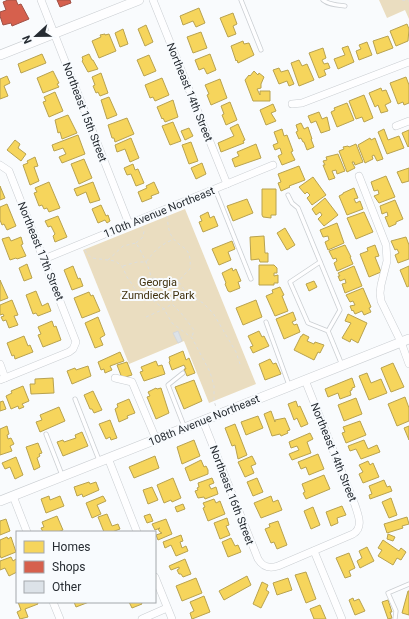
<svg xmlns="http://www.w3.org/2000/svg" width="409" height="619" font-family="Roboto,sans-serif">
  <rect width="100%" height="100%" fill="#f9fbfd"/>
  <!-- green -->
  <g fill="#eaddc0">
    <polygon points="379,0 409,0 409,19 405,10 387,18"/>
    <polygon points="185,209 256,384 209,403 184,341 129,364 83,250"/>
  </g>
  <!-- homes -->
  <g fill="#f6d55c" stroke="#b8a24f">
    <polygon points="199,8 205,23 196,27 193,21 183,25 180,16"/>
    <polygon points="233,13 237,24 233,26 236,34 228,37 220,18"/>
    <polygon points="407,24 409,29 408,41 396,46 390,31"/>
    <polygon points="146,25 153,42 145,46 138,29"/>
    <polygon points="123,29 128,44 120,47 115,33"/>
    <polygon points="201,32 207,48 193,53 187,37"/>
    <polygon points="105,34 105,35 109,34 116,51 99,58 92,41 101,37 100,35"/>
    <polygon points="388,36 393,48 377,54 373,41"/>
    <polygon points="243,41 244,44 249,43 254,55 238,63 237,60 236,61 231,46"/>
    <polygon points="367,42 372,55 359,60 356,51 361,49 359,45"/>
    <polygon points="348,46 354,62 338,69 334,59 345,55 342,48"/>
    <polygon points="323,48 326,58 322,60 324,64 328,63 330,68 324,70 326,75 319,78 309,53"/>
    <polygon points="42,54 46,63 21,73 18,64"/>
    <polygon points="89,54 92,60 93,60 98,69 88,72 82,61 83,60 82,57"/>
    <polygon points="210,54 216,70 207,74 204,68 199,70 195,60"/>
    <polygon points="149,55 156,71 144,76 137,60"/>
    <polygon points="299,60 302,66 307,64 314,80 299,86 291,63"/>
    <polygon points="279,68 281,72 288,70 294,84 289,86 287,81 279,84 273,70"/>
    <polygon points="53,71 59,83 57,84 59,87 43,93 37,78"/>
    <polygon points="254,71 258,75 259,73 264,77 261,84 261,88 257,89 260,95 260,91 270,91 270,101 253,101 245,80 249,75 250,76"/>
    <polygon points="101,73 108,93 100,96 98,92 96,93 93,86 95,85 92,77"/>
    <polygon points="7,76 10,83 4,86 8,96 0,99 0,79"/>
    <polygon points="406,77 409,85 409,103 404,105 403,102 398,104 390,83"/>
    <polygon points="162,78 169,95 155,101 153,97 150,98 145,85"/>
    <polygon points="220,79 227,98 211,105 207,95 209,94 205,85"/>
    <polygon points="381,88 382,91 386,90 391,102 385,105 388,111 381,113 378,105 375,107 369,93"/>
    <polygon points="55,92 63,111 49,117 43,102 46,101 44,97"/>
    <polygon points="364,95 373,118 364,122 362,117 356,119 349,101"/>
    <polygon points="109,97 117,115 107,119 101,100"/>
    <polygon points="173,100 178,117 165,122 163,118 162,119 157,107"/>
    <polygon points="230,102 237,120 226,125 222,115 224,114 221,106"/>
    <polygon points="347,103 354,120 337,127 331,112 335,110 334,108"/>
    <polygon points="273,104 276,111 271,113 276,121 266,125 260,110"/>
    <polygon points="319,112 322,119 327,117 330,130 321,133 316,121 311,123 308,116"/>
    <polygon points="68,115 77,133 62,139 60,132 58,133 55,120"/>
    <polygon points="127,118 134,134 115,142 114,138 112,138 108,125"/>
    <polygon points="173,122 181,141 170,145 162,126"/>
    <polygon points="301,123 304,129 308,127 312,139 311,139 314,147 307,150 304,142 303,142 301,138 299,139 296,132 298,131 296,125"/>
    <polygon points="238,124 245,140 243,141 244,143 221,152 218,143 234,136 230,128"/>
    <polygon points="189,128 193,136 185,140 181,131"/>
    <polygon points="282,129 284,136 287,135 293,151 291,152 295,160 282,165 278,156 282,154 280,148 275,150 273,145 278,143 274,132"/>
    <polygon points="384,129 388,140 399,136 404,148 387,154 378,132"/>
    <polygon points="409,130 409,146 408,147 402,133"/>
    <polygon points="78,135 85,154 62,163 59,157 66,154 63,148 54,151 52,145"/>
    <polygon points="131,138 139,158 130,162 125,149 117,152 115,145"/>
    <polygon points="370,138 371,140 375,138 383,159 377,161 374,155 372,156 373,159 365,163 358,145"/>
    <polygon points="15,140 20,144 18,148 26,154 21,161 7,150"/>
    <polygon points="191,142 198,161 189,164 182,145"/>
    <polygon points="256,144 261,158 235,167 232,159 239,156 237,152"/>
    <polygon points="356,144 363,162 355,165 354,162 352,162 355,168 347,172 339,151 344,149 343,147 348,146 349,147"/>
    <polygon points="338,154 345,171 337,174 336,170 332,171 335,178 329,180 323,165 325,165 323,161 327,160 326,157"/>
    <polygon points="35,157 38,166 34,167 39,181 30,185 23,165 28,163 27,161"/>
    <polygon points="84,159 92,178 79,184 71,164"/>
    <polygon points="202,163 206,174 196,179 191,168"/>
    <polygon points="133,164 135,170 138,169 144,183 136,186 131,174 127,175 124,168"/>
    <polygon points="299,166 305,180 289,186 290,187 281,191 278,183 281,182 278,174"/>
    <polygon points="409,168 409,181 402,183 397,172"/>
    <polygon points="386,176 395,197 379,203 374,196 379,194 378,190 374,191 371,182"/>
    <polygon points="313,177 326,195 312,205 307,198 310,195 307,192 305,194 299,187"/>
    <polygon points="49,182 60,208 49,212 47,208 44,209 42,205 39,206 34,193 37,192 35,188"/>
    <polygon points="93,182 100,200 90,203 86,192 77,196 74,189"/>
    <polygon points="154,182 159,193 151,196 152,198 142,202 138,192 147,188 146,186"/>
    <polygon points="0,186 5,198 0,200"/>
    <polygon points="354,188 358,198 354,199 356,203 360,201 363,209 347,215 339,196 343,194 343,193"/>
    <polygon points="262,189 276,189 276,215 271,215 271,218 263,217 262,215"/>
    <polygon points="325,198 338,215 324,226 318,219 322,215 320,212 316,215 312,209"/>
    <polygon points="247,199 253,213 233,221 227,206"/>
    <polygon points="395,200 403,219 396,222 396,224 389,227 385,217 388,216 387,212 382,214 380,206"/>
    <polygon points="7,204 16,226 7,230 4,224 2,225 0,220 0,207"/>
    <polygon points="101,205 106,216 108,215 110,221 107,223 105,220 98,223 92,209"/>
    <polygon points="208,212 210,218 214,216 218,226 203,232 199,222 202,221 200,216"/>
    <polygon points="364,212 373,232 356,239 347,218"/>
    <polygon points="58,216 67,237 55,242 53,236 55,234 51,226 48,227 45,221"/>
    <polygon points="337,223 344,243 328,250 325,242 329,240 328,236 323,237 320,230"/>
    <polygon points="285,228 295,245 287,250 277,233"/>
    <polygon points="264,236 265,253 268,253 268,262 260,262 259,259 251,260 250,237"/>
    <polygon points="9,237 11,241 21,237 23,244 21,245 26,256 17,259 16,258 10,260 2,239"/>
    <polygon points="406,237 409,245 409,259 398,263 395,255 399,253 397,249 395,250 391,241"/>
    <polygon points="232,241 235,249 228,252 231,260 219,265 212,249"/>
    <polygon points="345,245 351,257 350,257 353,264 337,271 334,263 337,261 336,258 333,259 329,251"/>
    <polygon points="375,245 379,256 375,257 381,272 369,277 360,254 368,251 367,248"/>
    <polygon points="27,264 32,278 24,281 19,268"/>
    <polygon points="259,265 274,265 277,268 277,273 274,273 274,276 278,275 278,283 274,283 274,285 259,285"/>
    <polygon points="73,266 78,279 80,278 83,286 72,290 64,270"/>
    <polygon points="354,266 362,286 345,293 342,284 346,283 345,279 340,281 338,276 340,276 338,273"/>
    <polygon points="409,266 409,286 407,287 400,270"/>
    <polygon points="232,268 233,271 236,269 241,281 238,282 240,288 230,292 228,291 225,284 226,283 222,273"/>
    <polygon points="0,280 8,298 0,301"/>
    <polygon points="314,281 317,287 309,291 306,284"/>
    <polygon points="280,287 284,295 282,296 288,311 275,316 266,296 273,293 272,290"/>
    <polygon points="363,288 371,307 369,308 371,312 364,315 362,311 355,314 353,310 352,311 350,306 355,305 353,301 350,302 346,295"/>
    <polygon points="36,291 42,306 48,303 51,311 38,316 36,313 33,314 26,295"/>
    <polygon points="89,292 91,296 93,295 100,311 82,318 74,298"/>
    <polygon points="12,300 18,315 14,316 18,325 9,328 6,320 3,321 1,317 4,316 3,314 0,315 0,305"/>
    <polygon points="256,300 262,317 243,325 236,308"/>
    <polygon points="293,312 296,320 292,322 294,325 297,324 300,332 284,339 276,319"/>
    <polygon points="348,314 367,323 358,343 351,339 350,342 342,338 351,323 345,321"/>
    <polygon points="98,317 105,335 100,338 103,345 95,348 85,323"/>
    <polygon points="52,321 54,327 56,326 61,340 43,347 38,335 41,334 38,327"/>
    <polygon points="259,331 262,337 264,336 269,346 253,353 250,347 253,346 248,336"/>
    <polygon points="303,334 309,337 307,341 314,344 315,342 324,345 320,353 318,352 314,360 294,350 301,336 302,336"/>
    <polygon points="24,336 28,346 30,345 33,352 15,359 14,355 12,356 7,343"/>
    <polygon points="183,351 186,360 189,358 195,373 187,376 184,369 186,369 184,365 172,370 169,362 170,361 169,357"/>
    <polygon points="120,352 124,361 110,366 112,370 105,373 104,369 101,370 98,362"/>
    <polygon points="270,359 273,364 276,363 281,374 265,380 259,364"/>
    <polygon points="156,361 158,366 162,365 165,374 144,381 140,372 143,371 141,367"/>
    <polygon points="127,362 132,375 122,378 117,365"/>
    <polygon points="393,363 404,387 391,392 381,368"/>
    <polygon points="88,366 91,376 72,384 67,371 75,368 76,370"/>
    <polygon points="367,373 371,383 381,379 387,393 369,400 359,376"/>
    <polygon points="53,378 54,393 31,394 30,384 35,384 35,379"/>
    <polygon points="352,378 355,387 352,388 352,390 350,391 351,395 340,399 338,393 328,397 325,389"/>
    <polygon points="194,380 202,401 184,409 175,387"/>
    <polygon points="23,386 29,401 22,404 24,407 19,409 18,406 11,409 6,396 12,393 11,391"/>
    <polygon points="156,388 157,389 161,388 169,413 156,419 147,397 150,396 148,392"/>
    <polygon points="93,391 102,410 94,413 92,409 90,409 84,395"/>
    <polygon points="405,397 409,408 409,421 397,426 388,404"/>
    <polygon points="356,398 362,414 344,421 338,405"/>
    <polygon points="129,399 135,413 127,416 128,418 119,422 115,409 118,407 117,404"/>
    <polygon points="3,401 6,409 0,411 0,402"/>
    <polygon points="296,401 298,407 300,406 308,424 301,427 297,418 294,420 288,404"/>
    <polygon points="59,407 65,421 40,432 36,422 42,420 40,415"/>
    <polygon points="271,411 275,422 275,420 285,418 290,430 287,431 288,433 281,436 280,434 272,436 264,414"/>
    <polygon points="258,416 263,428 246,435 241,422"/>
    <polygon points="110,420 117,438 111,440 110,437 106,439 99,424"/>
    <polygon points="360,421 366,435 346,443 342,433 345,432 343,427"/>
    <polygon points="235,424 247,455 238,459 235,445 232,446 225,428"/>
    <polygon points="7,426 9,434 7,435 8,439 11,438 14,444 10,446 12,451 0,455 0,429"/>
    <polygon points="409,426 409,440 404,428"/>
    <polygon points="82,432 88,446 63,456 57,442 63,440 64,442 76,438 75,435"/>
    <polygon points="310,433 313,439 307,442 311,453 292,460 289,454 299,450 297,446 291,448 289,442"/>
    <polygon points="194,440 200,456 182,464 177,447"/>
    <polygon points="364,440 368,449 377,445 380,452 361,459 356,449 350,451 348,446"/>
    <polygon points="38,443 42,453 39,454 40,456 37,458 40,467 34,470 26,447"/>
    <polygon points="318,454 324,469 309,475 306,467 301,469 298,462"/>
    <polygon points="155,456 159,468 134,478 129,467"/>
    <polygon points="252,456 256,464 251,466 254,473 245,477 238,462"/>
    <polygon points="16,457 23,475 15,479 10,467 5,469 2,463"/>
    <polygon points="201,460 204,467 206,466 208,470 208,474 190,481 185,468"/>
    <polygon points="368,461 370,465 373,463 379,477 363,483 359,474 363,472 359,465"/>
    <polygon points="324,475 330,489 306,499 303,493 305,492 302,484"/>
    <polygon points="173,478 181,498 172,502 171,500 164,503 157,485"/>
    <polygon points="212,478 214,483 209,485 211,489 216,487 218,494 205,499 204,497 198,498 195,491 198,490 197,488 199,487 198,483"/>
    <polygon points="257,478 263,492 253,496 247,482"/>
    <polygon points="384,480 387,487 390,486 392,491 370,499 369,495 372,494 369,486"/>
    <polygon points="89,482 90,484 96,482 99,490 83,497 82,494 77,496 74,487"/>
    <polygon points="152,487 158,500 148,504 143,490"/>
    <polygon points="49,496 50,500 60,496 64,506 46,513 41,499"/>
    <polygon points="103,496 106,501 97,505 101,514 92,518 86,503"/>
    <polygon points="271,496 273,502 278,500 282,510 261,518 254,503"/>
    <polygon points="391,498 397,515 389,518 382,502"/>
    <polygon points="214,499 216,503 220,501 225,514 208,521 203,508 205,507 203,503"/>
    <polygon points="183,504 185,509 177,512 175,507"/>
    <polygon points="342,506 346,515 337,518 338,523 331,526 326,512"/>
    <polygon points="313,507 320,525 311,529 304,511"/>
    <polygon points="107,514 112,526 118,524 120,529 112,532 104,532 98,517"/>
    <polygon points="150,514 153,521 147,523 144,516"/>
    <polygon points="57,516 63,530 58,532 43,532 41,528 44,527 42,522"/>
    <polygon points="407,517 409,524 402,526 403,528 387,533 384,524"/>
    <polygon points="227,518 229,525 226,526 230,535 220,539 214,523"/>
    <polygon points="6,519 10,531 0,535 0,521"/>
    <polygon points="166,519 172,534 158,540 156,535 162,533 160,532 158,529 160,528 155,530 152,524"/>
    <polygon points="278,521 287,545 277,549 274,542 271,543 265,529 270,527 269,524"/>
    <polygon points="388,534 395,537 393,541 387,539"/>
    <polygon points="181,535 183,541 180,542 182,548 186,546 188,551 176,556 171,545 165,548 163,542"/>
    <polygon points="7,537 8,539 11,537 16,552 1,558 0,555 0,540"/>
    <polygon points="231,538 235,546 238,545 241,552 228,557 222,542"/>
    <polygon points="383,540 399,551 401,548 406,552 401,560 397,558 393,565 378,556 382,550 378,548"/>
    <polygon points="367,547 374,561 360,568 357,561 362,558 359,551"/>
    <polygon points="349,553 355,568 349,571 351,576 345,578 336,558"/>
    <polygon points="11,557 13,561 16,559 17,561 17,572 9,576 5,568 0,570 0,561"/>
    <polygon points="185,559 191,574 183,577 181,574 179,574 177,570 179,569 179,567 171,570 169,566"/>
    <polygon points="306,572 316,599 306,603 295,575"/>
    <polygon points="247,576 251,585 224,600 219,591"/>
    <polygon points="196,578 202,593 182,601 176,586"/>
    <polygon points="288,578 292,590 277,595 273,583"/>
    <polygon points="262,582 268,585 266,590 269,592 261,608 253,604"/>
    <polygon points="408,591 409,591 409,615 402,613"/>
    <polygon points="204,596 210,612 192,619 190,613 194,611 190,602"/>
    <polygon points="353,598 354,601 359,599 365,611 355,615 349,600"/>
    <polygon points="388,600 392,612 390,612 392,618 388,619 382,602"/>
    <polygon points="18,602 37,602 38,604 25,609 28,617 20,619 17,612 21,610"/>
    <polygon points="74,602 89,602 76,607"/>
    <polygon points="129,602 141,602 142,604 132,608"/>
    <polygon points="320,605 326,619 314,619 310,609"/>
  </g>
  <!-- shops -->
  <g fill="#d6604d" stroke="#a15045">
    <polygon points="8,0 16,0 18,5 21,4 29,19 12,26 11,23 3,25 0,16 0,12 6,10 3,2"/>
    <polygon points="57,0 70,0 71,3 60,7"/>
  </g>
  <!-- building -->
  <polygon fill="#dce2e8" stroke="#d4d7db" points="178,331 182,341 178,343 173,333"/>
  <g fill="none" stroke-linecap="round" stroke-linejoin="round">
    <!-- lane casing -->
    <g stroke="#caced2" stroke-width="5">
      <g id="lane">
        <polyline points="241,0 261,50"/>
        <path d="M 323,0 C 329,5 337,5 345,6"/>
        <polyline points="215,189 251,279"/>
        <polyline points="288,195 292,203 298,208 340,310 328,331 342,365"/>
        <polyline points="320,262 290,282 308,323 328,331"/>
        <polyline points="266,322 289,385"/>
        <polyline points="183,373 168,385 184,426"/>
        <polyline points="75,399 99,460"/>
        <polyline points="46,434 62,475"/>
        <polyline points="395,619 396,611 388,593 409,584"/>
      </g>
    </g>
    <!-- street casing -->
    <g stroke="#caced2" stroke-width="8">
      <g id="street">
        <polyline points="41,0 129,224"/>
        <polyline points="153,0 227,184"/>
        <polyline points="292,104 302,103 409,62"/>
        <polyline points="396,126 409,121"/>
        <polyline points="0,165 9,171 76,342 73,349 69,352 0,380"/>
        <polyline points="359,176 386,245 387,261 381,285 380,293 381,301 401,342 409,364"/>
        <polyline points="44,259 273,165"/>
        <polyline points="0,364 5,378"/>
        <polyline points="115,378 132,382 156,439"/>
        <path d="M 203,421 L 258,559 C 263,567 269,569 278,566 L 353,534 C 364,527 358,515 355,505 L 305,380"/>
        <polyline points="108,458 137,532"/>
        <polyline points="13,496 27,532"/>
        <polyline points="314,551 342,619"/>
        <polyline points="155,577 172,619"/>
        <polyline points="53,602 60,619"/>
        <polyline points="142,619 167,608"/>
      </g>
    </g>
    <!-- secondary casing -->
    <g stroke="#caced2" stroke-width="10">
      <g id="secondary">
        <polyline points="0,55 139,0"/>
        <polyline points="0,501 409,339"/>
      </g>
    </g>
    <!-- path -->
    <g stroke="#dcddde" stroke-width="1" stroke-dasharray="3 3" stroke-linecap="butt">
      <polyline points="402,0 409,1"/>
      <polyline points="41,28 43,28"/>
      <path d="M 167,216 C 168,222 168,230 171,235 C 180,251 192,243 190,269 C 177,281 175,287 172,304"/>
      <polyline points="136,243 143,237 144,231 142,227"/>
      <polyline points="85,250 87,254 92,258 115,261 122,266 127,277 136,290 145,294 164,309 172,323 192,338 210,372 214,386 214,401 216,407"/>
      <path d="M 108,260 L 123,246 L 136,243 C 141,251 150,268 151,278 C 152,284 150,291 148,296"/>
      <path d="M 123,266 L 137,262 L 146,262 C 155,250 160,245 174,239"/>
      <polyline points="152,278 162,279 175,285"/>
      <polyline points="179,282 187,294 203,303 213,313 236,352 240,364"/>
      <polyline points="146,317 164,309 172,304 181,313 194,330 192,337"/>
    </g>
    <!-- lane -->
    <use href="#lane" stroke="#fefeff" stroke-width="3.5"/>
    <!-- street -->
    <use href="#street" stroke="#fefeff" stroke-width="7"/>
    <!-- secondary -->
    <use href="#secondary" stroke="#fefeff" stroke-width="9"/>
  </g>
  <g text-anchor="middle" stroke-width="4" stroke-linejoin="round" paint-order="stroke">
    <!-- street labels -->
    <g font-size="11" fill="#262c32" stroke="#f8fbfe">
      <text transform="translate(190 92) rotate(68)" y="4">Northeast 14th Street</text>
      <text transform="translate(85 112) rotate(69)" y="4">Northeast 15th Street</text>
      <text transform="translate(159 212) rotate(-22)" y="4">110th Avenue Northeast</text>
      <text transform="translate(41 251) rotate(68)" y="4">Northeast 17th Street</text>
      <text transform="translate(204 420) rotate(-22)" y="4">108th Avenue Northeast</text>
      <text transform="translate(334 452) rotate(68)" y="4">Northeast 14th Street</text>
      <text transform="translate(232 495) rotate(69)" y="4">Northeast 16th Street</text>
    </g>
    <!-- park labels -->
    <g font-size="11" fill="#3f300d" stroke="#f8fbfe">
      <text x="158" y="286">Georgia<tspan x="158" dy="13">Zumdieck Park</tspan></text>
    </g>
  </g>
  <!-- legend -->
  <rect x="16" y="531" width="140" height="72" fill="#f8fbfe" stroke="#a4a8ac"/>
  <rect x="24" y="541" width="20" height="12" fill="#f6d55c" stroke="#a4a8ac"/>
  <text x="52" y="551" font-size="12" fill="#262c32">Homes</text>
  <rect x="24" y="561" width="20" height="12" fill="#d6604d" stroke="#a4a8ac"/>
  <text x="52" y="571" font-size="12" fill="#262c32">Shops</text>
  <rect x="24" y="581" width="20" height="12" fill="#dce2e8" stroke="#a4a8ac"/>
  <text x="52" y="591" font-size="12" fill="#262c32">Other</text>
  <!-- north arrow -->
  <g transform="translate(36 36) rotate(248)" stroke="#f8fbfe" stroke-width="3" paint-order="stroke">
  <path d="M0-3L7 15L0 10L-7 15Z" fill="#262c32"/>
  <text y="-6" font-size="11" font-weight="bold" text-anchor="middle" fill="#262c32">N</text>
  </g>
</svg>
